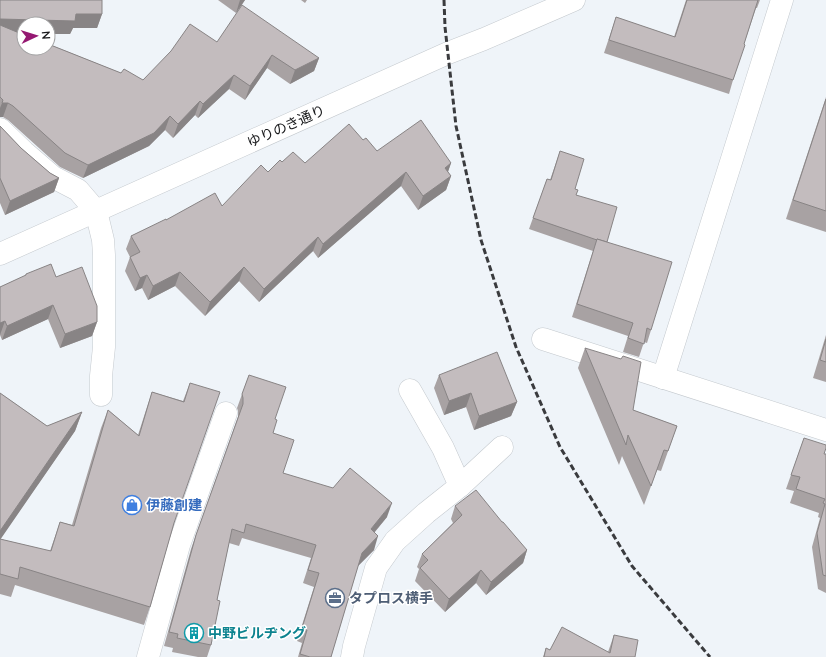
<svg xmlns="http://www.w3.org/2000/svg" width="826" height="657" font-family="Lato,'Noto Sans JP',sans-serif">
  <rect width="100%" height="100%" fill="#eff4f9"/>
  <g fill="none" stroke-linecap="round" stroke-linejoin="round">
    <!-- minor casing -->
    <g stroke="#c4c9ce" stroke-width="23">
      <g id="minor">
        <polyline points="0,129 24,152 53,177 78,190 96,211 103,240 104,255 104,347 101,376 101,395"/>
        <polyline points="0,254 448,53 484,39 574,0"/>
        <polyline points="543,339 826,430"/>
        <polyline points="663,378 782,0"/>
        <polyline points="460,486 502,447"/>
        <polyline points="148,657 179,545 226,413"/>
        <polyline points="352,657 354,646 376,568 395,541 426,513 460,486 443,448 410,390"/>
      </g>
    </g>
    <!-- minor -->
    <use href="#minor" stroke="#fff" stroke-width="22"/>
    <!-- rail -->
    <polyline stroke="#3a3b3e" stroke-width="3" stroke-dasharray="6 3" stroke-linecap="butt" points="444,0 445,27 456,126 481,240 516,347 560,447 632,566 710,657"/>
  </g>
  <!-- wall -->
  <g fill="#a8a2a3">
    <polygon points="0,0 102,14 97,28 73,28 70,34 21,33 121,73 143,80 217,42 319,58 314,71 290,84 267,68 245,100 229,89 198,118 195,115 173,138 165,130 149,146 83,178 60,167 8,120 3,117 0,117"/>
    <polygon points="218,0 245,0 236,13"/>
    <polygon points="301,0 307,0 305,3"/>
    <polygon points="686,0 760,0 757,8 756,8 744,44 733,80 729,94 604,53 616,17 674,37"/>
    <polygon points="826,97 826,232 786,219"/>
    <polygon points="0,126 21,148 50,173 59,178 54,192 5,215 0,203"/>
    <polygon points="363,140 377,151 451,163 448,172 451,176 446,190 418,210 401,186 318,258 313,251 259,302 239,281 205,316 175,286 148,300 142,288 135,291 125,271 130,257 126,249 131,236 166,220 222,206 282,162 305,163"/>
    <polygon points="560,151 575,189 576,195 607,242 651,330 647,343 644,342 639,357 623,352 628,336 572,317 593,251 529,229 547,179 550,180"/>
    <polygon points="26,274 56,277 97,322 92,336 60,348 48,319 2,340 0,335 0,287 25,276"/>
    <polygon points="826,335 826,382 813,378"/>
    <polygon points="585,348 633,410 677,426 661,471 657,470 644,505 622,456 619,465 578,368"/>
    <polygon points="249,375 275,419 273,433 283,473 387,517 375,532 374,550 358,566 331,657 298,657 302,643 297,641 314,587 303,583 311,558 242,538 239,546 229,543 217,600 211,645 207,657 198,657 172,652 173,648 164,646 191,549 238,417 238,411 237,408"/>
    <polygon points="439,375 517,402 511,416 474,430 466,407 444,415 434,388"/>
    <polygon points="190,383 174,523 150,607 144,625 15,585 11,597 0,594 0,393 47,426 82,412 75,431 0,539 50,551 60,522 72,525 101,428 108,410 138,435 146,410 152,392 183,401"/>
    <polygon points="804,438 824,454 826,454 826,593 818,589 812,547 820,518 818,517 819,513 790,503 794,491 786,489"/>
    <polygon points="455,506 527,550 523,563 486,595 476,583 445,612 415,581 419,569 417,567 422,554 453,523 451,519"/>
    <polygon points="614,635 635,657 543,657 546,648 550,650 608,652"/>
  </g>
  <!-- shaded-wall -->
  <g fill="#888485">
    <polygon points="240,0 245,0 236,13"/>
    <polygon points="76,14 102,14 97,28 73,28 70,34 48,34 48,24 24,24 24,34 0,33 0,19"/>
    <polygon points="272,55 267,68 245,100 250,86"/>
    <polygon points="319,58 314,71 290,84 295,70"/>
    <polygon points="234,75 229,89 198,118 203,104"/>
    <polygon points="200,101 195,115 173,138 178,124"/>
    <polygon points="2,103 8,103 3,117 0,117 0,108"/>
    <polygon points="170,116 165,130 149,146 83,178 88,165"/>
    <polygon points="451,163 446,177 445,168"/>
    <polygon points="406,172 401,186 318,258 323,244"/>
    <polygon points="451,176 446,190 418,210 423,196"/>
    <polygon points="59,178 54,192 5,215 10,201"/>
    <polygon points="318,237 313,251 259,302 264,289"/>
    <polygon points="244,267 239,281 205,316 210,302"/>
    <polygon points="180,272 175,286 148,300 153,286"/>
    <polygon points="147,275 142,288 135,291 140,278"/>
    <polygon points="53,305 48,319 2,340 7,326"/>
    <polygon points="5,321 0,335 0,323"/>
    <polygon points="97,322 92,336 60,348 65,334"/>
    <polygon points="471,393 466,407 444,415 449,401"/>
    <polygon points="517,402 511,416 474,430 479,416"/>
    <polygon points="82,412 75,431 0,540 0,531"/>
    <polygon points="392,503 387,517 366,542 371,529"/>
    <polygon points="378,536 374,550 357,567 362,553"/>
    <polygon points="527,550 523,563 486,595 491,582"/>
    <polygon points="481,570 476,583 445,612 449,599"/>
  </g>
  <!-- building -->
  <g fill="#c3bcbe" stroke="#888485">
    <polygon points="0,0 102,0 102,14 76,14 75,21 0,19"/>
    <polygon points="687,0 758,0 744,44 745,45 733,80 609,40 616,17 675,37"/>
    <polygon points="242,5 319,58 295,70 272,55 250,86 234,75 203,104 200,101 178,124 170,116 154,133 88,165 65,153 13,106 8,103 2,103 3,100 0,97 0,25 24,35 24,48 48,48 48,44 121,73 124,69 143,80 171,51 190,24 217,42"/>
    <polygon points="826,99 826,211 793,200"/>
    <polygon points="421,120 451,163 445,168 451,176 423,196 406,172 323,244 318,237 264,289 244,267 210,302 180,272 153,286 147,275 140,278 130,257 140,252 131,236 166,219 166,220 215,193 222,206 261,165 268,172 280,160 282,162 293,152 305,163 349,124 363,140 366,138 377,151"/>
    <polygon points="0,126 21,148 50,173 59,178 10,201 0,178"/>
    <polygon points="560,151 584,159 575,189 578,190 576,195 617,207 607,242 597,239 597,240 533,218 547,179 551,180"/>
    <polygon points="597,239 672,262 651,330 647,328 644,344 628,338 633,323 577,304"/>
    <polygon points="51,264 56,277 82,267 97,306 97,322 65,334 53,305 7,326 5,321 0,323 0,287 26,275 26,274"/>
    <polygon points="826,339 826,362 820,360"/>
    <polygon points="585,348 621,359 623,356 641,362 633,410 677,426 668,451 664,450 651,486 628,435 626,445"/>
    <polygon points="497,352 517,402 479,416 471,393 449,401 439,375"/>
    <polygon points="249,375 286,387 275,419 277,420 273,433 294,440 283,473 333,488 350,468 392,503 371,529 378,536 362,553 331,657 310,657 300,654 307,630 302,628 319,573 308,570 316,545 246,524 244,533 232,529 217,600 220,601 211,645 177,638 178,634 169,632 196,535 243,404 243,398 242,394"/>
    <polygon points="190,383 220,392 174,523 150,607 20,567 18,579 0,574 0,539 51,551 60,522 74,526 108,410 139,436 152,392 184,402"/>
    <polygon points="0,393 47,426 82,412 0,531"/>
    <polygon points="804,438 826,445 826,448 824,454 826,454 826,576 823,575 817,533 825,504 823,503 825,499 796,489 800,477 791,475"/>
    <polygon points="476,490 502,522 503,522 527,550 491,582 481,570 449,599 420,568 428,560 422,554 462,515 455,506"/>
    <polygon points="562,627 610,653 614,635 638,640 635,657 544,657 546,648 550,650"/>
  </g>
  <!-- icons -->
  <defs>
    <g id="shop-ring" transform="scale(1)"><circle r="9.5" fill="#fff" stroke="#3f7fe0" stroke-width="1.5"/><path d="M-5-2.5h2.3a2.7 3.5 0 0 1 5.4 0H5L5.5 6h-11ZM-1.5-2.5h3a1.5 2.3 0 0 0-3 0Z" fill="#3f7fe0"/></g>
    <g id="office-ring" transform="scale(1)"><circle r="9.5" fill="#fff" stroke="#5c6f8a" stroke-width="1.5"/><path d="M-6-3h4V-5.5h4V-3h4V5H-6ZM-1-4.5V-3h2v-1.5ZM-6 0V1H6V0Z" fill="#5c6f8a"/></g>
    <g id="building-ring" transform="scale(1)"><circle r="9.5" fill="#fff" stroke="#0f9aa8" stroke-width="1.5"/><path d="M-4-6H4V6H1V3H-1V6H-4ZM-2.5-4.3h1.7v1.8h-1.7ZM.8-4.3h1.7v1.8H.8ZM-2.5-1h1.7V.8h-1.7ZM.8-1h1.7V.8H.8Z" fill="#0f9aa8"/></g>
  </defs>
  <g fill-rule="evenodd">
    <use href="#shop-ring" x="132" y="505"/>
    <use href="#office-ring" x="335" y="598"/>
    <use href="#building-ring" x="194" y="633"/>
  </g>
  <g text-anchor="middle" stroke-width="3" stroke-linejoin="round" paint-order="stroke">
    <!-- street labels -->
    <g font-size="14" fill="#18191b" stroke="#fff">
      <text transform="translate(286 126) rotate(-24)" y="5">ゆりのき通り</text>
    </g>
    <!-- shop labels -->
    <g font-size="14" font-weight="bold" fill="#366cbe" stroke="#fff" text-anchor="start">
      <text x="146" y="510">伊藤創建</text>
    </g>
    <!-- service labels -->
    <g font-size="14" font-weight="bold" fill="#4e5e75" stroke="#fff" text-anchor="start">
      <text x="349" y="603">タプロス横手</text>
    </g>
    <!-- culture labels -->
    <g font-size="14" font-weight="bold" fill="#0d838f" stroke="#fff" text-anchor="start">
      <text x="208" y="638">中野ビルヂング</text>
    </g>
  </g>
  <!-- north arrow -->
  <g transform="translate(36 36) rotate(86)"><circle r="19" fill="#ffffff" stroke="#a3a3a4"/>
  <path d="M0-3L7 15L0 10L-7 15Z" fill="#951872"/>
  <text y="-6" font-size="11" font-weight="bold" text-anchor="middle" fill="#18191b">N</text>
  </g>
</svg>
